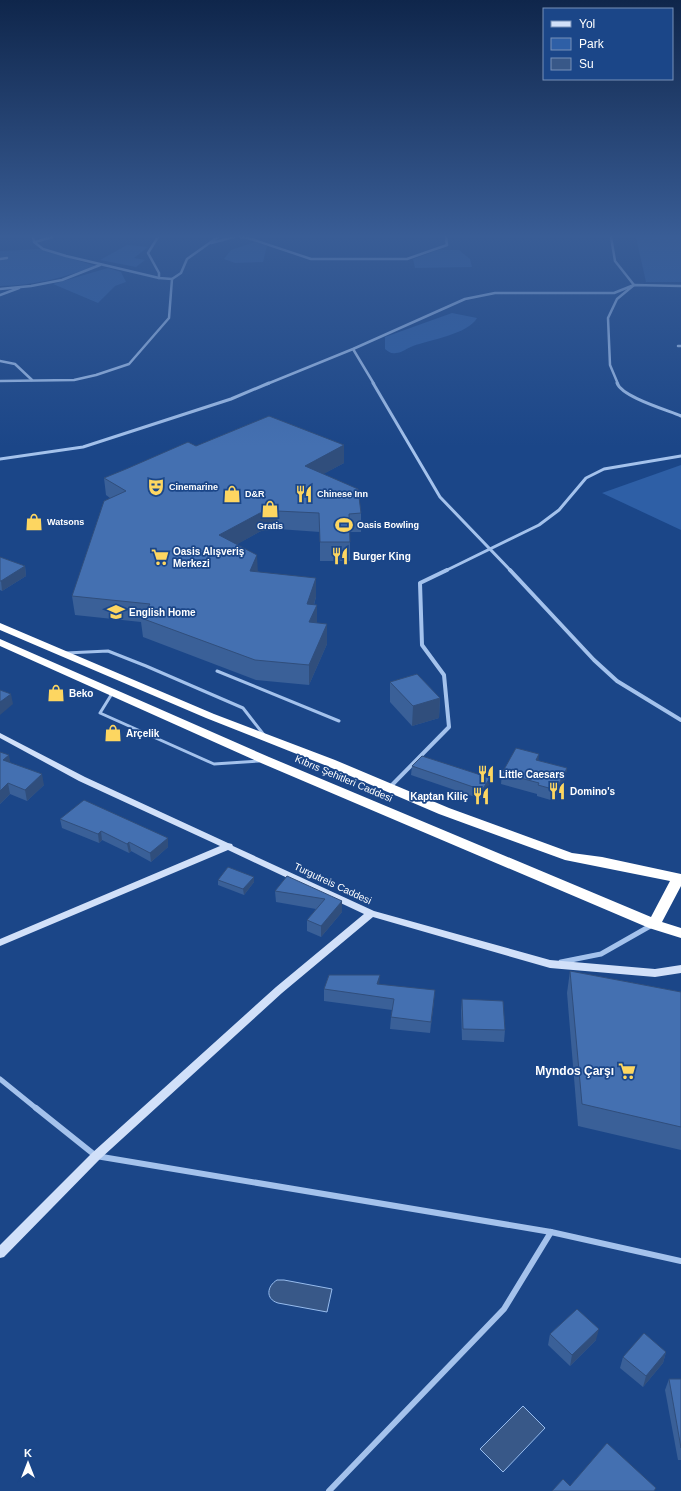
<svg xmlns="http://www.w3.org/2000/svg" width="681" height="1491" font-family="Arial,sans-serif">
  <rect width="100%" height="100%" fill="#1b4688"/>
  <!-- green -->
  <g fill="#2e5fa6">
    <polygon points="636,237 681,237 681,282 646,282"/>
    <polygon points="255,242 267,246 263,262 235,263 224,259 231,250"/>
    <polygon points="127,245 148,247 134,258 145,260 136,267 100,260"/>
    <path d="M 40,249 L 96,266 C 65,277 33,286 0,286 L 0,251 Z"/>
    <polygon points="438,250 459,250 470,259 472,267 415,268 413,259"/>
    <polygon points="108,268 121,272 126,282 115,286 98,303 53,284"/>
    <path d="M 452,313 L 477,318 C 468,334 430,340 413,346 C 407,348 402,353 396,353 C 391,354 389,352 385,349 L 385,337 Z"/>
    <polygon points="681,465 681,530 602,493"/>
  </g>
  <!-- water -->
  <g fill="#385888" stroke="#97bcee">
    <path d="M 277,1280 L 284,1280 L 332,1289 L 327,1312 L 278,1303 C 265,1299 267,1286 277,1280 Z"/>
    <polygon points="523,1406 545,1428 503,1472 480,1449"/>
  </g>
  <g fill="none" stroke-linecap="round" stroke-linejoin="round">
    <!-- lane -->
    <g stroke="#a4c2ec" stroke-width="3">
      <polyline points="66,653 108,651 146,666 243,708 264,735"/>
      <polyline points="217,671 339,721"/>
      <polyline points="113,692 100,713 214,764 259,761"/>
    </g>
    <!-- street-far4 -->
    <g stroke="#a4c2ec" stroke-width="2.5">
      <polyline points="33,237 34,242 43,249 66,256 159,278"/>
      <polyline points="240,237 248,238 311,259 407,259 447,245 446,237"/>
      <polyline points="35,242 52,237"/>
      <polyline points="211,243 234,237"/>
      <polyline points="0,259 7,258"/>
      <polyline points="172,279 181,273 187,259 218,237"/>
      <polyline points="0,289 31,286 62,280 100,265"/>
      <polyline points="0,295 19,288"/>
      <polyline points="678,346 681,346"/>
      <polyline points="353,349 374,384"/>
      <polyline points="0,361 15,364 32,380"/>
      <polyline points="0,381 74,380 96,375 129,364 169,318 172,279 159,278 159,273 148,253 158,237"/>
      <polyline points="267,384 353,349 465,299 495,293 614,293 634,285 615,261 611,237"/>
      <polyline points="618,384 610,365 608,318 617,299 634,285 681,286"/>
    </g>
    <!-- street-far3 -->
    <g stroke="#a4c2ec" stroke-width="3">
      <polyline points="373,383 440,497 511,571"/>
      <path d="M 617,383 C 622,397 667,410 681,416"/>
      <polyline points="0,459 83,447 231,399 269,383"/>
      <polyline points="445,571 539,525 559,510 586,478 604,469 681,456"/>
    </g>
    <!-- street-far2 -->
    <g stroke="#a4c2ec" stroke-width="4">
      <polyline points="510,570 594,660 617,681 681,720"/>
      <polyline points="389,788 449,727 444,675 422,645 420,583 447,570"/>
    </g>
    <!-- street-far1 -->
    <g stroke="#a4c2ec" stroke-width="5">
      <polyline points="561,962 601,954 652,925"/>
      <polyline points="0,1079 37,1109"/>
    </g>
    <!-- street -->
    <g stroke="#a4c2ec" stroke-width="6">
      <polyline points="36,1108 96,1156 551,1232 681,1261"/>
      <polyline points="329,1491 504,1309 551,1232"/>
    </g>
    <!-- secondary -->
    <polygon fill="#d1e0f9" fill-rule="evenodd" points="0,733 85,777 228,843 232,844 233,846 374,911 550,960 655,969 681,965 681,973 655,977 550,968 373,917 282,993 100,1159 4,1257 0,1258 0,1245 92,1153 276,987 364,914 228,850 0,946 0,939 220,846 79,781 0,738"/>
    <!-- highway -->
    <polygon fill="#fff" fill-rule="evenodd" points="0,623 214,714 335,760 449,808 572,853 602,857 681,874 681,886 662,922 681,928 681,938 649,928 261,763 0,646 0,639 269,757 651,917 670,881 565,860 439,814 327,766 206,718 0,630"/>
  </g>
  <!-- wall -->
  <g fill="#3a6098">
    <polygon points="196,446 344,463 323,474 361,513 361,532 350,532 350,561 320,561 320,532 278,529 261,531 237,544 257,571 316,597 314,605 317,605 317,623 327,624 327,644 309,685 256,680 143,637 141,622 75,615 72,596 110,498 106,495 104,478"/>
    <polygon points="0,557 25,566 26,576 2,591 0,590"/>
    <polygon points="390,682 440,698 439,718 412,726 390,702"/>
    <polygon points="0,752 10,763 44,785 27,801 10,794 0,804"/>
    <polygon points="538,761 567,768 565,779 554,801 537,796 537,794 501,784 502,773"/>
    <polygon points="412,766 489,787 481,799 411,775"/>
    <polygon points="60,819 168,838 168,847 151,862 131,851 129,853 102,840 99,843 62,828"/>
    <polygon points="218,880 254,882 244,895 218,885"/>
    <polygon points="275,891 342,901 342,912 321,937 307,931 307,920 316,909 276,902"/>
    <polygon points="570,971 681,992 681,1150 578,1126 567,993"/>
    <polygon points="379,984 434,1001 430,1033 390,1029 391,1017 392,1010 324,1001 324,989"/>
    <polygon points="462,999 505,1030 504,1042 462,1040 461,1011"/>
    <polygon points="550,1334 596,1340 570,1366 548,1345"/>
    <polygon points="666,1352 663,1363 643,1387 620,1368 623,1357"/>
    <polygon points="669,1379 681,1379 681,1460 678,1460 665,1390"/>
  </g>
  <!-- shaded-wall -->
  <g fill="#304e7c">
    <polygon points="344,445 344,463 305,484 305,466"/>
    <polygon points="277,511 278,529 261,531 220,554 219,535 260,513"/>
    <polygon points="257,555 258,574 250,571"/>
    <polygon points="25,566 26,576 2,591 1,581"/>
    <polygon points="316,578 316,597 308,623 307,604"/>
    <polygon points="317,605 317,624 309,622"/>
    <polygon points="327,624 327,644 309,685 309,665"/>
    <polygon points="11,694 13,704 0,715 0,702"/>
    <polygon points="440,698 439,718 412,726 413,706"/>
    <polygon points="539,754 538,765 536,760"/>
    <polygon points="9,755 11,766 3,760"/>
    <polygon points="567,768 565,779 554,801 556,790"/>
    <polygon points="42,774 44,785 27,801 25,790"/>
    <polygon points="490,778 489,787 481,799 482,790"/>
    <polygon points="8,783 10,794 0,804 0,791"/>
    <polygon points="101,831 102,840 99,843 98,834"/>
    <polygon points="168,838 168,847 151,862 150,853"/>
    <polygon points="129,842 131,851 129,853 127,844"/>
    <polygon points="254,877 254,882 244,895 243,889"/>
    <polygon points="342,901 342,912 321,937 321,926"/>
    <polygon points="380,975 379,987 377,984"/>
    <polygon points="435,990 434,1001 430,1033 431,1022"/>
    <polygon points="599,1329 596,1340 570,1366 572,1355"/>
    <polygon points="666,1352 663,1363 643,1387 646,1376"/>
  </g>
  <!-- building -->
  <g fill="#4470b1" stroke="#304e7c">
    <polygon points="269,416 344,445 305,466 358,489 361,513 349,514 350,542 320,542 319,513 277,511 260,513 219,535 257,555 250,571 316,578 307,604 317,605 309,622 327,624 309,665 255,660 141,618 150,604 72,596 104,501 126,491 104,478 126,469 188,442 196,446"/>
    <polygon points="0,557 25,566 1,581 0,581"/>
    <polygon points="417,674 440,698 413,706 390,682"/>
    <polygon points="0,690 11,694 0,702"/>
    <polygon points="516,748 539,754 536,760 567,768 556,790 538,785 539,783 502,773"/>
    <polygon points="0,752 9,755 3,760 42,774 25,790 8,783 0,791"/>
    <polygon points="422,756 490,778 482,790 412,766"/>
    <polygon points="84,800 168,838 150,853 129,842 127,844 101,831 98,834 60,819"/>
    <polygon points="228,867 254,877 243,889 218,880"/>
    <polygon points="287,876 342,901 321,926 307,920 325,899 275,891"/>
    <polygon points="570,971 681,992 681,1127 582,1104"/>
    <polygon points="329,975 380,975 377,984 435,990 431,1022 391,1017 394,999 324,989"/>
    <polygon points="462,999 503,1001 505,1030 463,1029"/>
    <polygon points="577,1309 599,1329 572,1355 550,1334"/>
    <polygon points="644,1333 666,1352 646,1376 623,1357"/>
    <polygon points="669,1379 681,1379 681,1448"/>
    <polygon points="607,1443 656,1488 654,1491 552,1491 563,1479 570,1486"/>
  </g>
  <!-- sky -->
  <linearGradient id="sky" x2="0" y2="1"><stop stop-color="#0f264b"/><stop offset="0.53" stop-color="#395d96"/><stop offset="1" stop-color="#395d96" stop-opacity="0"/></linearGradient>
  <rect width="681" height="446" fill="url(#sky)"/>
  <!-- icons -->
  <defs>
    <g id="theatre-bare" transform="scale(1.38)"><path d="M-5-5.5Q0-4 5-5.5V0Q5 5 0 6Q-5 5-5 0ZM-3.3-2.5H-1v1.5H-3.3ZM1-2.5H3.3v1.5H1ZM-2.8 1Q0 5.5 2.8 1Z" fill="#fdd661" stroke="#1b4688" stroke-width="2.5" paint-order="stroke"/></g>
    <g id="shop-bare" transform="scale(1.38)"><path d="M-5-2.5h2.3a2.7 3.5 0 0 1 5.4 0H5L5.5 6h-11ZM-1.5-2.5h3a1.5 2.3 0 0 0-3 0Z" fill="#fdd661" stroke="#1b4688" stroke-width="2.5" paint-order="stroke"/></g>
    <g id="restaurant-bare" transform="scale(1.38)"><path d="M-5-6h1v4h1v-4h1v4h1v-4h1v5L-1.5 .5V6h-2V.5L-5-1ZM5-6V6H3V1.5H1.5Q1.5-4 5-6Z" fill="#fdd661" stroke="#1b4688" stroke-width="2.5" paint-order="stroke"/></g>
    <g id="stadium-bare" transform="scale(1.38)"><path d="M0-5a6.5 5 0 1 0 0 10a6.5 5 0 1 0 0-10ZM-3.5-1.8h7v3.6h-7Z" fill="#fdd661" stroke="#1b4688" stroke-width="2.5" paint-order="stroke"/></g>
    <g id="supermarket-bare" transform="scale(1.38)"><path d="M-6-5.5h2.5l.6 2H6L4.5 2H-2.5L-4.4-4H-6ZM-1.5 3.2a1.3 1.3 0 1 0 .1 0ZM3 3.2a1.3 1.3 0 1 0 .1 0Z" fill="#fdd661" stroke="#1b4688" stroke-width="2.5" paint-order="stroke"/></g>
    <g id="school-bare" transform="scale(1.38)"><path d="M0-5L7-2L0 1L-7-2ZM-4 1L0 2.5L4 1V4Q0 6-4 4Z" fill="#fdd661" stroke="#1b4688" stroke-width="2.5" paint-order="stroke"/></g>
  </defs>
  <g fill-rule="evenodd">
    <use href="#theatre-bare" x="156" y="487"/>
    <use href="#shop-bare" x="232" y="494"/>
    <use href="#restaurant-bare" x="304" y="494"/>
    <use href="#shop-bare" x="270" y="509"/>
    <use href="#shop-bare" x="34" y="522"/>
    <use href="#stadium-bare" x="344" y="525"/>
    <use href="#restaurant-bare" x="340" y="556"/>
    <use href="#supermarket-bare" x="160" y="557"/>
    <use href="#school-bare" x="116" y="612"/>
    <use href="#shop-bare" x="56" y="693"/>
    <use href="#shop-bare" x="113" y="733"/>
    <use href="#restaurant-bare" x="486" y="774"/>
    <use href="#restaurant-bare" x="557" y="791"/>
    <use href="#restaurant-bare" x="481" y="796"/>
    <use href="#supermarket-bare" x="627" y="1071"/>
  </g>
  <g text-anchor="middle" stroke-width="3.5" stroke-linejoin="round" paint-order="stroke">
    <!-- far-poi labels -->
    <g font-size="9" font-weight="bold" fill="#fff" stroke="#1b4688" text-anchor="start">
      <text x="169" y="490">Cinemarine</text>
      <text x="245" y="497">D&amp;R</text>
      <text x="317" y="497">Chinese Inn</text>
      <text x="47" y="525">Watsons</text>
      <text x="357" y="528">Oasis Bowling</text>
      <text x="270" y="529" text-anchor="middle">Gratis</text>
    </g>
    <!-- poi labels -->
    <g font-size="10" font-weight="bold" fill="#fff" stroke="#1b4688" text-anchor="start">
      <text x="173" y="555">Oasis Alışveriş<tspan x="173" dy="12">Merkezi</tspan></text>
      <text x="353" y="560">Burger King</text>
      <text x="129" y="616">English Home</text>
      <text x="69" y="697">Beko</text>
      <text x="126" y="737">Arçelik</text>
      <text x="499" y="778">Little Caesars</text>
      <text x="570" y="795">Domino's</text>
      <text x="468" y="800" text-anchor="end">Kaptan Kiliç</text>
    </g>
    <!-- street labels -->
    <g font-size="10" fill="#fff" stroke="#1b4688">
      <text transform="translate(344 778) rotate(23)" y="4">Kıbrıs Şehitleri Caddesi</text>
      <text transform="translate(333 883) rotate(25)" y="4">Turgutreis Caddesi</text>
    </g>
    <!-- near-poi labels -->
    <g font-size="12" font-weight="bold" fill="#fff" stroke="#1b4688" text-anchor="end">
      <text x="614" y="1075">Myndos Çarşı</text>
    </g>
  </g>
  <!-- legend -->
  <rect x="543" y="8" width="130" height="72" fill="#1b4688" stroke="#7690b8"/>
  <rect x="551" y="21" width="20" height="6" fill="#d1e0f9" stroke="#7690b8"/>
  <text x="579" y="28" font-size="12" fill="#ffffff">Yol</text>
  <rect x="551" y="38" width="20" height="12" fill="#2e5fa6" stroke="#7690b8"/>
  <text x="579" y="48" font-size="12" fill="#ffffff">Park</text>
  <rect x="551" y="58" width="20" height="12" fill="#385888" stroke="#7690b8"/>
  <text x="579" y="68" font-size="12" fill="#ffffff">Su</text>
  <!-- north arrow -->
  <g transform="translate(28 1463)" stroke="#1b4688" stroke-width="3" paint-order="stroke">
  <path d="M0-3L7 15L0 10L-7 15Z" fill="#ffffff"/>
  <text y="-6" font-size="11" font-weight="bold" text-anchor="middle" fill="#ffffff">K</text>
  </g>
</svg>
